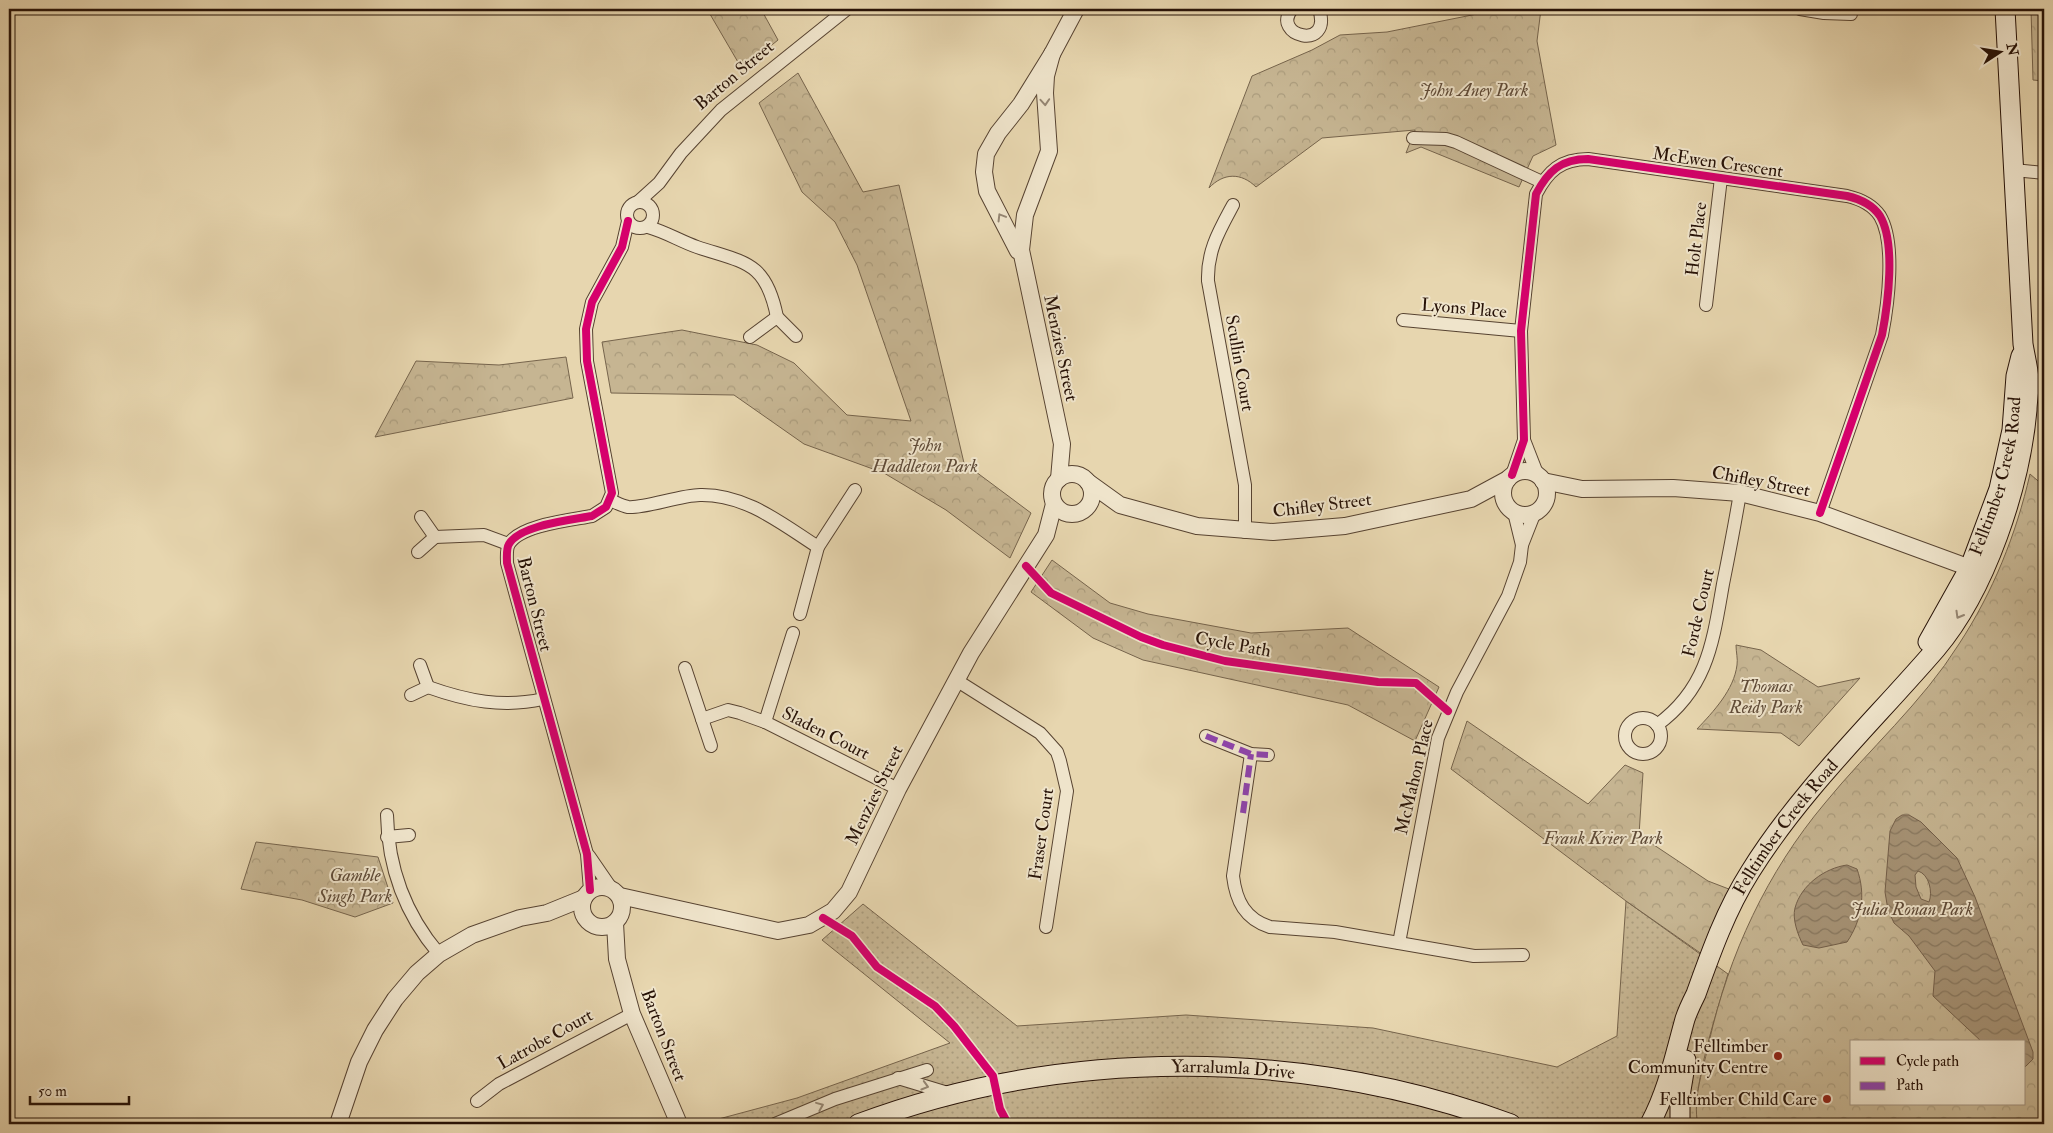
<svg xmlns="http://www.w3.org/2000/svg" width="2053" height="1133" font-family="'IM FELL Double Pica',serif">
  <defs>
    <pattern id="grass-dots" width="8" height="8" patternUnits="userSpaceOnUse" patternTransform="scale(1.25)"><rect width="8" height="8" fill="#c6b592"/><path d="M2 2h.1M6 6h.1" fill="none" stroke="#aa9b7c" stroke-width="1.8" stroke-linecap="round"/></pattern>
    <pattern id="park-crowns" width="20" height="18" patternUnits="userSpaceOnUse" patternTransform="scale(1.25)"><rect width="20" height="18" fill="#c6b592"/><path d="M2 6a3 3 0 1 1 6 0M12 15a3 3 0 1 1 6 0" fill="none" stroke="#aa9b7c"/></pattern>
    <pattern id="water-waves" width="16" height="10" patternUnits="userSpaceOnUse" patternTransform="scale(1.25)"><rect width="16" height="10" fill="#a69376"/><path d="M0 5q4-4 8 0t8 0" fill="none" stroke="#87775f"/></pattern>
  </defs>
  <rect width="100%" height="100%" fill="#e7d6af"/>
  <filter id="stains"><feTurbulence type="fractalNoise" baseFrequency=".004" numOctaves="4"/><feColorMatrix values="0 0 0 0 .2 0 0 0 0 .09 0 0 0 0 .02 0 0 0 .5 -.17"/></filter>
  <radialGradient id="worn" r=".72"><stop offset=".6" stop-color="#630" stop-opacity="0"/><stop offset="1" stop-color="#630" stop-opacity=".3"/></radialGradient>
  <!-- grass -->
  <path fill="url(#grass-dots)" stroke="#76644c" d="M 1626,901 L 1728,974 C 1718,1008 1690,1092 1698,1124 L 700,1124 L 797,1098 L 950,1043 L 822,940 L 863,904 L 1017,1026 L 1186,1015 L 1373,1028 L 1557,1067 L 1617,1036 Z"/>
  <!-- park -->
  <g fill="url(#park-crowns)" stroke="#76644c" fill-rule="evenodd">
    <polygon points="707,9 761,9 778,40 742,69"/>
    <path d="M 1502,9 L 1541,9 L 1537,41 L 1556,145 L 1533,156 L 1519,187 L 1421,147 L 1406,153 L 1415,130 L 1322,138 L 1256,187 C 1241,172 1223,173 1209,188 L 1252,76 L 1312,50 L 1340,35 L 1387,32 Z"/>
    <polygon points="2031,9 2044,9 2044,81 2033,80"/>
    <polygon points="798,73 863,192 899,185 964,463 1031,513 1010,558 946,510 884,473 804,444 734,395 611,393 602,342 682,330 757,345 794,363 847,415 911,421 857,265 835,222 802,192 759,103"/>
    <polygon points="566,357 573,398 375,437 416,361 499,365"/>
    <path d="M 2030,474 L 2044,486 L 2044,1124 L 1698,1124 C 1692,1099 1704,1067 1709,1042 C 1729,954 1767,872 1825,803 C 1869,749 1922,703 1959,644 C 1993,592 2016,535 2030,474 ZM 1852,1042 L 2024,1042 L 2024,1104 L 1852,1104 Z"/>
    <polygon points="1052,560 1110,603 1148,614 1251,633 1348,628 1439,687 1415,741 1348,705 1143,660 1093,638 1031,592"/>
    <path d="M 1736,645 L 1761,650 L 1818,687 L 1860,678 L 1799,746 L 1781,733 L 1697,729 C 1713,712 1734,690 1737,665 C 1738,659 1736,652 1736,645 Z"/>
    <polygon points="1467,721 1588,804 1625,765 1643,773 1639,835 1708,881 1734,891 1706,957 1626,901 1451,769"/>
    <polygon points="256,842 378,857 393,903 355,917 302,900 241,889"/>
  </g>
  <!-- water -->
  <g fill="url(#water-waves)" stroke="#735f4a" fill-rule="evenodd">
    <path d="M 1902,815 L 1909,815 L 1921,822 L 1957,858 L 1975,897 L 2033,1052 L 2033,1059 L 2024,1068 L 2024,1042 L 1982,1042 L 1933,996 L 1935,971 L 1909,936 L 1894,923 L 1888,910 L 1885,892 L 1890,831 L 1896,819 ZM 1918,871 C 1929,874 1933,892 1929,902 L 1921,899 L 1916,887 L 1915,875 Z"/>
    <path d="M 1847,865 L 1857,869 C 1866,894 1862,920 1847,942 L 1819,948 L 1803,945 C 1798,935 1792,919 1795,908 C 1801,885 1825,868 1847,865 Z"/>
  </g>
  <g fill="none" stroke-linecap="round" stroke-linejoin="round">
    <!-- minor casing -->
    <g stroke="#574331" stroke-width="14">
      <g id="minor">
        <path d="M 1292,9 C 1270,36 1333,52 1319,9"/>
        <polyline points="1800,9 1824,13 1851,14"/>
        <polyline points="1413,138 1446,139 1456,142 1542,182"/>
        <polyline points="2014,170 2044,173"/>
        <circle cx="640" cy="215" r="13"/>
        <polyline points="638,202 659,183 681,153 721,110 847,9"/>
        <path d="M 1233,205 C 1219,231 1207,251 1208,281 L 1245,485 L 1245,532"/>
        <path d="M 648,227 C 666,232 680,241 697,247 C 745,263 766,261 777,317"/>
        <polyline points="1706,305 1721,178"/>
        <polyline points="1403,320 1521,331"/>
        <polyline points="750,337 777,317 796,336"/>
        <polyline points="1524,440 1538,476"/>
        <path d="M 1512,475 L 1524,440 L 1521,331 L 1536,194 C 1548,171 1561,159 1588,159 L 1847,196 C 1860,199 1872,204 1880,216 C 1896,243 1888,304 1882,335 L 1820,513"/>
        <path d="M 610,500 C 615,502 622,506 628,507 C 642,509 681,495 700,495 C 746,494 782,524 818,547"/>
        <polyline points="1514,512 1522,545"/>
        <polyline points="435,537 484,535 508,544"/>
        <polyline points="418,552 435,537 421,517"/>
        <polyline points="800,614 818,547 855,490"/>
        <polyline points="685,668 711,746"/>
        <polyline points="956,680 1040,733 1057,752 1060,761 1067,791 1046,927"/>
        <path d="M 428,687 C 467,701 503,708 543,699"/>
        <polyline points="411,695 428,687 420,665"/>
        <circle cx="1643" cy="736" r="18"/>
        <polyline points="702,719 728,710 740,713 765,722 898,789"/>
        <polyline points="765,722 793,633"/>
        <path d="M 1657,725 C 1708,688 1713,641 1723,584 C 1729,554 1735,523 1740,493"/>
        <polyline points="1206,736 1251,754 1268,755"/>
        <path d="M 1251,754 L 1233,876 C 1236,901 1245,919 1270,927 L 1335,932 L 1474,956 L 1523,955"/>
        <path d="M 387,815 C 388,867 405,914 439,954"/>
        <polyline points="387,837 409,835"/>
        <polyline points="589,856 611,888"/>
        <path d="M 590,890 L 587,854 L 507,563 C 507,557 506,549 509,544 C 520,525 571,520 592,516 L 606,507 L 612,493 L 587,361 L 586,329 L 592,302 L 622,247 L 628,221"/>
        <polyline points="1399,943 1438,738 1457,692 1508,596 1520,562 1522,545 1535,512"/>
        <polyline points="898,1078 951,1094"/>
        <polyline points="477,1101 499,1084 632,1014"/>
        <polyline points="775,1124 835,1099 927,1070"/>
      </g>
    </g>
    <!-- tertiary casing -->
    <g stroke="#574331" stroke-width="18">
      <g id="tertiary">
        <polyline points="1052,54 1046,76 1045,93 1049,151 1025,215 1021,250 1062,444 1059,479"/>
        <polyline points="1018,251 987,191 984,172 986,154 998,133 1021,104 1052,54 1076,9"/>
        <circle cx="1525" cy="493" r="22"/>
        <circle cx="1072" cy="494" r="20"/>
        <polyline points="1543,481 1582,489 1673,488 1740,493 1820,513 1981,572"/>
        <polyline points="1088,482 1120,505 1197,526 1273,532 1345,526 1471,499 1508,479"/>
        <circle cx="602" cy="907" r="20"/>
        <polyline points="620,896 778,931 809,925 833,911 849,892 898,789 971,653 1046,535 1054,504"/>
        <polyline points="615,923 617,959 632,1014 679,1124"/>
        <polyline points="338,1124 359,1062 375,1030 395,999 417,973 439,954 472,935 520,918 547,913 584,898"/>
      </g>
    </g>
    <!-- secondary casing -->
    <g stroke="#271207" stroke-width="21">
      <g id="secondary">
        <path id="s1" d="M 1928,642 L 1970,567 L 1999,489 L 2012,430 L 2016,376 L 2021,356"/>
        <path id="s2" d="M 858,1124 C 1066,1046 1303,1048 1511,1124"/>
        <path id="s3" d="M 1650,1124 C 1668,1090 1675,1055 1685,1019 C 1688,1010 1692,1002 1696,994 C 1711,952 1726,910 1750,872 C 1801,790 1873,722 1936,649 C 1986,590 2020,487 2027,410 C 2027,400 2030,389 2029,379 C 2028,368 2025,356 2023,344 L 2005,9"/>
        <polyline points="1680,1124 1680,1096 1686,1060"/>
      </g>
    </g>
    <!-- minor -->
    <use href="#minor" stroke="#efe4cb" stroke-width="12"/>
    <!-- tertiary -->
    <use href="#tertiary" stroke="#efe4cb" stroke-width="16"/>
    <!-- secondary -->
    <use href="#secondary" stroke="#efe4cb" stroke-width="19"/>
    <!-- quiet -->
    <g stroke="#8e44ad" stroke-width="6" stroke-dasharray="12 6" stroke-linecap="butt">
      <polyline points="1206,736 1251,754 1268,755"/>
      <polyline points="1243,813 1251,754"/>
    </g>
    <!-- cycleway casing -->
    <g stroke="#efe4cb" stroke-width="11">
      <g id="cycleway">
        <path d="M 1512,475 L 1524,440 L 1521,331 L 1536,194 C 1548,171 1561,159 1588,159 L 1847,196 C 1860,199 1872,204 1880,216 C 1896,243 1888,304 1882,335 L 1820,513"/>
        <polyline points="1026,566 1051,593 1141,637 1163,645 1225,661 1378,682 1416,683 1448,711"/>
        <path d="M 590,890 L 587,854 L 507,563 C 507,557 506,549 509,544 C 520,525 571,520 592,516 L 606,507 L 612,493 L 587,361 L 586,329 L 592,302 L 622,247 L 628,221"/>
        <polyline points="823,918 852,936 877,967 935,1006 954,1026 993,1076 1000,1109 1008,1124"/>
      </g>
    </g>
    <!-- cycleway -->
    <use href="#cycleway" stroke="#d6006c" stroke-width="8"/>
  </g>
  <!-- one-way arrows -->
  <defs><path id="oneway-chevron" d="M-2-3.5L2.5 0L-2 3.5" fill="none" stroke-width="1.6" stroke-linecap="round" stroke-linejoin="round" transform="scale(1.25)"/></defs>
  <g stroke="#958673">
    <use href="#oneway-chevron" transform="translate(1045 102) rotate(86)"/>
    <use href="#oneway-chevron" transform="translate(1001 217) rotate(-121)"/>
    <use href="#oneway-chevron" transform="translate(1959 615) rotate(120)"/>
    <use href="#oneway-chevron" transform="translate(925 1086) rotate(16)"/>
    <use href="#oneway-chevron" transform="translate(820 1106) rotate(-22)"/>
  </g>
  <!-- markers -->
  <g fill="#8f2418" stroke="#efe4cb" stroke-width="2">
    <circle cx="1778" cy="1056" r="5"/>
    <circle cx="1827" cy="1099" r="5"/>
  </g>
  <g text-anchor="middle" stroke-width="4" stroke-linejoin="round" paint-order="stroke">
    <!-- street labels -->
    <g font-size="18" fill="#271207" stroke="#efe4cb">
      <text transform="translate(734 75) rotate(-40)" y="6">Barton Street</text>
      <text transform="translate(1718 162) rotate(8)" y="6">McEwen Crescent</text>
      <text transform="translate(1696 239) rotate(-83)" y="6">Holt Place</text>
      <text transform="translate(1464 308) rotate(5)" y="6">Lyons Place</text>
      <text transform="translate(1061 348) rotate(78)" y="6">Menzies Street</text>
      <text transform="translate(1240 363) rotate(80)" y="6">Scullin Court</text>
      <text dy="6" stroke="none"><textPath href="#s1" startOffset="181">Felltimber Creek Road</textPath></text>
      <text transform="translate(1761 481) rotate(11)" y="6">Chifley Street</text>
      <text transform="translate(1322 505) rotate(-7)" y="6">Chifley Street</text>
      <text transform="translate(535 604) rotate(76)" y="6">Barton Street</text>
      <text transform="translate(1698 613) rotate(-77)" y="6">Forde Court</text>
      <text transform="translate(1233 644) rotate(10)" y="6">Cycle Path</text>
      <text transform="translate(826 733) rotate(27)" y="6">Sladen Court</text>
      <text transform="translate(1414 777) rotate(-77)" y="6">McMahon Place</text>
      <text transform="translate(874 795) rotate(-64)" y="6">Menzies Street</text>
      <text dy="6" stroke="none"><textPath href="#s3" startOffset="329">Felltimber Creek Road</textPath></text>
      <text transform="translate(1041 834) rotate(-82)" y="6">Fraser Court</text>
      <text transform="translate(664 1035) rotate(69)" y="6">Barton Street</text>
      <text transform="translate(545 1039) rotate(-29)" y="6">Latrobe Court</text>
      <text dy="6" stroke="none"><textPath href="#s2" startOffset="382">Yarralumla Drive</textPath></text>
    </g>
    <!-- park labels -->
    <g font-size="18" font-style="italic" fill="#5f4b38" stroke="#efe4cb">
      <text x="1474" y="96">John Aney Park</text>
      <text x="925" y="451">John<tspan x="925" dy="21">Haddleton Park</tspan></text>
      <text x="1766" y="692">Thomas<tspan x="1766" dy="21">Reidy Park</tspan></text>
      <text x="1603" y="844">Frank Krier Park</text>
      <text x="355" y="881">Gamble<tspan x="355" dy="21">Singh Park</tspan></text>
      <text x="1912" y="915">Julia Ronan Park</text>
    </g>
    <!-- poi labels -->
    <g font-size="18" fill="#271207" stroke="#efe4cb" text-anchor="end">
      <text x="1768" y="1052">Felltimber<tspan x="1768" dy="21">Community Centre</tspan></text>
      <text x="1817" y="1105">Felltimber Child Care</text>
    </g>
  </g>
  <!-- margin -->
  <rect width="2053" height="1133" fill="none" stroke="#e7d6af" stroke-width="30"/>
  <rect x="10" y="10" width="2033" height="1113" fill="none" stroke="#271207" stroke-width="2.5"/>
  <rect x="15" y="15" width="2023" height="1103" fill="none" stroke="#271207"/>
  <!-- legend -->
  <rect x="1850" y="1040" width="175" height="65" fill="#efe4cb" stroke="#9f907d"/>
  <rect x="1860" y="1057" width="25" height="8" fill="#d6006c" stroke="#9f907d"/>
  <text x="1896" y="1066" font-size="15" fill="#271207">Cycle path</text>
  <rect x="1860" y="1082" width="25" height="8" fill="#8e44ad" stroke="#9f907d"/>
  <text x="1896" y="1090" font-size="15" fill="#271207">Path</text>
  <!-- north arrow -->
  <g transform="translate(2000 52) rotate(78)" stroke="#efe4cb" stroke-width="4" paint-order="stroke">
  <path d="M0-4L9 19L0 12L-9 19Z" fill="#271207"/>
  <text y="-8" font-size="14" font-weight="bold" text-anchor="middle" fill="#271207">N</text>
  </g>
  <!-- scale -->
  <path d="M30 1096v8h99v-8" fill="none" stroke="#271207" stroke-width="2.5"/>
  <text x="38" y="1096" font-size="15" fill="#271207" stroke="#efe4cb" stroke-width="4" paint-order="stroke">50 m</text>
  <rect width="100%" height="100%" filter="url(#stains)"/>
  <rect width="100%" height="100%" fill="url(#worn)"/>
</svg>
